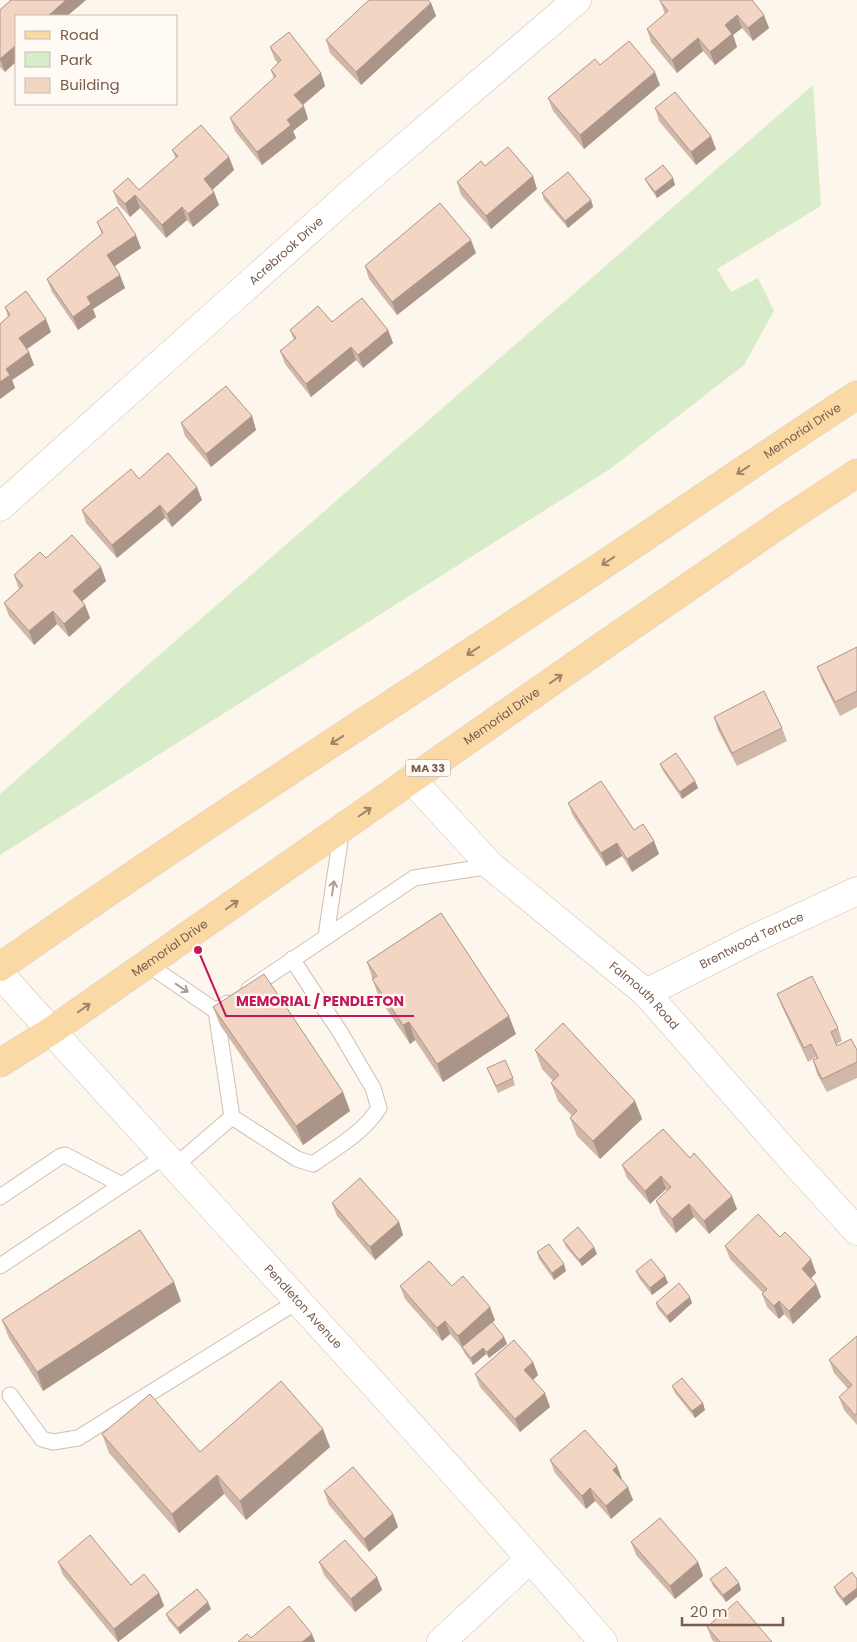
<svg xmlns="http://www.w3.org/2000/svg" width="857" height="1642" font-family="Poppins,sans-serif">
  <rect width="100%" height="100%" fill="#fdf6ec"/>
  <!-- green -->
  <polygon fill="#d8ecc9" points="813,85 821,206 717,269 731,292 758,278 774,311 744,365 610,469 0,855 0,794"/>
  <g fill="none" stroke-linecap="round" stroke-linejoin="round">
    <!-- lane casing -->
    <g stroke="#d1beb0" stroke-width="17">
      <g id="lane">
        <polyline points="326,936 342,828"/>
        <polyline points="147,964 216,1011"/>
        <polyline points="249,989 414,878 491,866"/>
        <path d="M 232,1117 L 297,1159 L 313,1164 C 337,1147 363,1133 379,1108 L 373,1088 L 340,1032 L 292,959"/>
        <polyline points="175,1166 232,1117 216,1011 228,1003"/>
        <polyline points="0,1197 61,1156 65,1155 122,1185"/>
        <polyline points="0,1266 165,1156"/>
        <polyline points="10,1395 42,1439 53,1442 78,1438 298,1301"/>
      </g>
    </g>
    <!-- street casing -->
    <g stroke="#d1beb0" stroke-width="29">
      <g id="street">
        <path id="s1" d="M 0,507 L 352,192 L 577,0"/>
        <path id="s2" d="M 411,779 L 491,866 L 646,993 L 794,1162 L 857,1231"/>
        <path id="s3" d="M 646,993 L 753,939 L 857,891"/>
        <polyline points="441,1642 530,1559"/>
      </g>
    </g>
    <!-- secondary casing -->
    <g stroke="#d6c0b0" stroke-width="29">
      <g id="secondary">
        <path id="s4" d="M 0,974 C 201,1197 406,1415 603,1642"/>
      </g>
    </g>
    <!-- primary casing -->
    <g stroke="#dad1cd" stroke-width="29">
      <g id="primary">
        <path id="s5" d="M 0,967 C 182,839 370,719 556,596 C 657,530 755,461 857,395"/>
        <path id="s6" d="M 0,1063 L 51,1031 L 597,650 L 787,519 L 857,473"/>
      </g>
    </g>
    <!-- lane -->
    <use href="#lane" stroke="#fff" stroke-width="15"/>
    <!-- street -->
    <use href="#street" stroke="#fff" stroke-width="28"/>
    <!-- secondary -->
    <use href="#secondary" stroke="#fff" stroke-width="28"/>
    <!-- primary -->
    <use href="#primary" stroke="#fbd9a5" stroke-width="28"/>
  </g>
  <!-- wall -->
  <g fill="#d1b7a8">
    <polygon points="9,0 86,0 67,16 16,16 5,72 0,67 0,10 10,1"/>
    <polygon points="752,0 769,28 753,41 742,28 733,35 737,47 715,65 703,51 677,73 651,42 647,29 665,14 660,1"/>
    <polygon points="431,3 436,16 361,85 330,53 326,40"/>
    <polygon points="270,47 321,73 325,86 303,105 308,119 293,131 296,138 262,165 235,131 230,118 274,79 271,70 278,63 275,60"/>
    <polygon points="600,65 660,85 584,149 553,111 548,98"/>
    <polygon points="655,108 716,149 696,165 659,121"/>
    <polygon points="172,150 229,157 234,170 212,190 214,192 219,205 193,227 187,220 166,238 140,208 130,217 118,204 113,191 139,190 176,159"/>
    <polygon points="485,166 537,189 491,229 461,195 457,182"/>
    <polygon points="673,178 675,185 657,198 648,185 645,179"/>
    <polygon points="542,193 591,200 593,207 568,228 544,200"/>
    <polygon points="97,222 141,248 115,266 125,288 93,309 96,317 78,330 52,292 47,279 102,235"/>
    <polygon points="476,253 397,315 369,279 365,266"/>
    <polygon points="5,307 51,332 27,349 34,365 12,380 15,388 0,399 0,324 8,317"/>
    <polygon points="332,322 388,330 393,343 363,368 356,360 311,397 285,364 280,351 294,340 290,330"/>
    <polygon points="252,416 256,430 211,467 185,436 181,423"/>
    <polygon points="139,479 202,500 172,527 165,518 117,558 86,523 82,510"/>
    <polygon points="46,558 101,567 106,581 82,601 85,605 90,618 69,637 57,624 34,645 9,616 4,603 19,589 14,575"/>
    <polygon points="857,647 857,707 840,716 822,680 817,667"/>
    <polygon points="714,717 782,728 787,741 737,766 718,730"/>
    <polygon points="660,764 695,781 698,788 682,799 663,771"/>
    <polygon points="568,803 634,830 654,841 659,854 632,872 622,856 606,866 573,816"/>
    <polygon points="367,962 516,1034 443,1082 415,1040 410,1044 379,998"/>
    <polygon points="777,994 838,1028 842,1041 837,1044 837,1046 857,1050 857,1078 827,1092 817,1074 813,1060 817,1059 816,1057 808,1062 782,1007"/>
    <polygon points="213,1007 343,1092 350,1111 303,1145 220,1025"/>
    <polygon points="535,1050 635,1101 642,1119 600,1159 577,1136 570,1118 572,1116 558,1101 551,1083 553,1081 542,1069"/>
    <polygon points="487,1068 513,1078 515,1085 498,1093"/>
    <polygon points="663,1129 737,1209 709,1234 694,1217 676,1233 661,1214 656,1201 667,1191 666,1189 650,1204 627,1178 622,1165"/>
    <polygon points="332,1203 399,1222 403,1235 375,1260 337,1216"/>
    <polygon points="780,1237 816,1273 811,1278 816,1284 821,1297 793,1324 784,1314 779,1319 767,1307 762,1294 763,1293 730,1259 725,1246"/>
    <polygon points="563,1240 597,1254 582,1266 566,1247"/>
    <polygon points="537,1252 566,1271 554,1280 539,1259"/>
    <polygon points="636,1271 665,1276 668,1283 652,1295 639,1278"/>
    <polygon points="400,1286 452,1286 495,1320 492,1323 504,1337 507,1344 489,1358 486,1354 473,1365 465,1354 462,1348 450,1334 442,1341 405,1299"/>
    <polygon points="181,1301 43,1391 9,1338 2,1320"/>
    <polygon points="656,1303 692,1303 670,1323 658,1309"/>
    <polygon points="857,1336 857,1425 844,1410 839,1397 848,1389 834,1373 829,1360"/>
    <polygon points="533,1362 538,1375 533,1380 550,1407 520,1432 480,1387 475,1374"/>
    <polygon points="672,1386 705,1410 695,1418 675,1393"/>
    <polygon points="102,1434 200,1452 330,1447 246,1520 224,1494 179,1533 109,1453"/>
    <polygon points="550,1460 617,1466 621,1479 633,1500 611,1519 595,1501 586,1509 555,1473"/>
    <polygon points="324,1491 393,1514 398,1527 369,1552 329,1505"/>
    <polygon points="631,1542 698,1562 703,1576 675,1599 636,1555"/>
    <polygon points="58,1562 159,1593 164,1606 118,1642 63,1575"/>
    <polygon points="319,1562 377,1577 382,1590 355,1612 324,1575"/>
    <polygon points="852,1572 846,1606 836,1593 834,1587"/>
    <polygon points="710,1579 739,1583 741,1590 726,1602 713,1586"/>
    <polygon points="211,1609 180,1634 169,1621 166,1614"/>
    <polygon points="707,1627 772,1642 714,1642 712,1640"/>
  </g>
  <!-- shaded-wall -->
  <g fill="#aa9588">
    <polygon points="66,0 86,0 67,16 48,16"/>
    <polygon points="431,3 436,16 361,85 356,72"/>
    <polygon points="737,15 742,28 733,35 737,47 715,65 710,52 725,25"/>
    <polygon points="764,15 769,28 753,41 748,28"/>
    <polygon points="698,38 703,51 677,73 672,60"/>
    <polygon points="16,45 16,62 5,72 0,59"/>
    <polygon points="655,72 660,85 584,149 580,135"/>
    <polygon points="321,73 325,86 299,108 294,95"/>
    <polygon points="304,106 308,119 293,131 296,138 262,165 257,152 287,120"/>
    <polygon points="711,136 716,149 696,165 691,152"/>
    <polygon points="229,157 234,170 209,193 204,179"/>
    <polygon points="533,176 537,189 491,229 486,216"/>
    <polygon points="673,178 675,185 657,198 655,192"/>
    <polygon points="214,192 219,205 193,227 188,214"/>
    <polygon points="135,195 140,208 130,217 125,204"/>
    <polygon points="591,200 593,207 568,228 565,221"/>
    <polygon points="182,207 187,220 166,238 162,225"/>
    <polygon points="136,235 141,248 112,268 107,255"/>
    <polygon points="471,240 476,253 397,315 392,302"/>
    <polygon points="120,275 125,288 93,309 96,317 78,330 73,317 87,297"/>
    <polygon points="46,319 51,332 24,351 19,338"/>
    <polygon points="388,330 393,343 363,368 358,355"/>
    <polygon points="351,347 356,360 311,397 306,384"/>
    <polygon points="29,352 34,365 12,380 15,388 0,399 0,382 6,369"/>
    <polygon points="252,416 256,430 211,467 206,454"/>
    <polygon points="197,487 202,500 172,527 167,514"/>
    <polygon points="160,505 165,518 117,558 112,545"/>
    <polygon points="101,567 106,581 78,605 73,591"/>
    <polygon points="85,605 90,618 69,637 64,624"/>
    <polygon points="53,611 57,624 34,645 29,631"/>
    <polygon points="695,781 698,788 682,799 680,792"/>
    <polygon points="654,841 659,854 632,872 627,859"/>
    <polygon points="617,843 622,856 606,866 601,853"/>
    <polygon points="509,1016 516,1034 443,1082 437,1064"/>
    <polygon points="409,1022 415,1040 410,1044 403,1025"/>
    <polygon points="343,1092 350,1111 303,1145 296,1126"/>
    <polygon points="635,1101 642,1119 600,1159 593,1141"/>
    <polygon points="661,1176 666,1189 650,1204 645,1191"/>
    <polygon points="732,1196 737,1209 709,1234 704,1221"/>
    <polygon points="689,1204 694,1217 676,1233 672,1219"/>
    <polygon points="399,1222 403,1235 375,1260 370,1247"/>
    <polygon points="594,1247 597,1254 582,1266 579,1260"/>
    <polygon points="811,1259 816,1273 807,1282 802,1269"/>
    <polygon points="564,1264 566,1271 554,1280 552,1273"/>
    <polygon points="665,1276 668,1283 652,1295 650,1288"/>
    <polygon points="174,1282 181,1301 43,1391 37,1372"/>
    <polygon points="816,1284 821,1297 793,1324 789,1311"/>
    <polygon points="690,1297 692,1303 670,1323 667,1316"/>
    <polygon points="779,1301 784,1314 779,1319 774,1306"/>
    <polygon points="490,1307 495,1320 463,1349 458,1336"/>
    <polygon points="445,1321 450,1334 442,1341 437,1328"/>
    <polygon points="504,1337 507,1344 489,1358 487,1352"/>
    <polygon points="483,1348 486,1354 473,1365 471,1358"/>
    <polygon points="533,1362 538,1375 529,1383 524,1370"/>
    <polygon points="545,1393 550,1407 520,1432 515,1419"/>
    <polygon points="703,1403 705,1410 695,1418 692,1411"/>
    <polygon points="323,1429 330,1447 246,1520 240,1501"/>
    <polygon points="617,1466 622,1479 617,1483 613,1470"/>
    <polygon points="217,1475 224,1494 179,1533 172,1514"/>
    <polygon points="628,1487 633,1500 611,1519 606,1506"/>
    <polygon points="590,1488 595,1501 586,1509 582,1496"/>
    <polygon points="393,1514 398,1527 369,1552 364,1539"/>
    <polygon points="698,1562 703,1576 675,1599 670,1586"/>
    <polygon points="377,1577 382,1590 355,1612 351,1599"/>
    <polygon points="739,1583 741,1590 726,1602 723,1595"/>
    <polygon points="857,1588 857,1597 846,1606 843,1599"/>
    <polygon points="159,1593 164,1606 118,1642 114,1629"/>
    <polygon points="208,1602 211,1609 180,1634 178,1628"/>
    <polygon points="312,1634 315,1642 302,1642"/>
  </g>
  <!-- building -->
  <g fill="#f3d5c3" stroke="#aa9588">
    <polygon points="11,0 66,0 48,16 16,16 16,45 0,59 0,10"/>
    <polygon points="369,0 428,0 431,3 356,72 326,40"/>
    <polygon points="660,0 752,0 764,15 748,28 737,15 725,25 732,34 710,52 698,38 672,60 647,29 668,11 660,1"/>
    <polygon points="289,32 321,73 294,95 304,106 287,120 291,125 257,152 230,118 276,76 271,70 281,60 270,47"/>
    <polygon points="629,41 655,72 580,135 548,98 595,59 600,65"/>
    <polygon points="675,92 711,136 691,152 655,108"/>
    <polygon points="201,125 229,157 204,179 214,192 188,214 182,207 162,225 135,195 125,204 113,191 128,178 139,190 178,156 172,150"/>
    <polygon points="508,147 533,176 486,216 457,182 481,161 485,166"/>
    <polygon points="663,165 673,178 655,192 645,179"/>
    <polygon points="568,172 591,200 565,221 542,193"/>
    <polygon points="440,203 471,240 392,302 365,266"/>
    <polygon points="117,207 136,235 107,255 120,275 87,297 91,304 73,317 47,279 103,233 97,222"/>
    <polygon points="26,291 46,319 19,338 29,352 6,369 10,375 0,382 0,324 10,315 5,307"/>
    <polygon points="362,298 388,330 358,355 351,347 306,384 280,351 296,338 290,330 318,306 332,322"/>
    <polygon points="226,386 252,416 206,454 181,423"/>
    <polygon points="168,453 197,487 167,514 160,505 112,545 82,510 131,469 139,479"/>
    <polygon points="72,535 101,567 73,591 85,605 64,624 53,611 29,631 4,603 23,586 14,575 40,552 46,558"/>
    <polygon points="857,647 857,691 835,702 817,667"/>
    <polygon points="764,691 782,728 732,753 714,717"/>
    <polygon points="676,753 695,781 680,792 660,764"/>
    <polygon points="601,781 634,830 643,824 654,841 627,859 617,843 601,853 568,803"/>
    <polygon points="441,913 509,1016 437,1064 409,1022 403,1025 372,979 377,976 367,962"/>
    <polygon points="264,974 343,1092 296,1126 213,1007"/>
    <polygon points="812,976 838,1028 831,1032 837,1046 851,1039 857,1050 857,1062 822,1079 813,1060 818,1058 811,1044 804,1048 777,994"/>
    <polygon points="563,1023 635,1101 593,1141 570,1118 577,1111 551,1083 559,1075 535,1050"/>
    <polygon points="505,1060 513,1078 496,1086 487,1068"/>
    <polygon points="663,1129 690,1158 694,1153 732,1196 704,1221 689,1204 672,1219 656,1201 671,1187 661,1176 645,1191 622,1165"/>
    <polygon points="360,1178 399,1222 370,1247 332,1203"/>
    <polygon points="758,1214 780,1237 785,1232 811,1259 802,1269 816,1284 789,1311 779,1301 774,1306 762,1294 767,1289 725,1246"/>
    <polygon points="578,1227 594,1247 579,1260 563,1240"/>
    <polygon points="140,1230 174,1282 37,1372 2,1320"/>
    <polygon points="549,1244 564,1264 552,1273 537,1252"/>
    <polygon points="651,1259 665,1276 650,1288 636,1271"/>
    <polygon points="429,1261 452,1286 463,1276 490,1307 458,1336 445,1321 437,1328 400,1286"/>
    <polygon points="679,1283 690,1297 667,1316 656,1303"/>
    <polygon points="492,1322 504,1337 487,1352 483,1348 471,1358 462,1347"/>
    <polygon points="857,1336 857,1414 855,1415 839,1397 852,1385 829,1360"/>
    <polygon points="514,1340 533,1362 524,1370 545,1393 515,1419 475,1374"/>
    <polygon points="682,1378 703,1403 692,1411 672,1386"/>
    <polygon points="281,1381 323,1429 240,1501 217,1475 172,1514 102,1434 150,1394 200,1452"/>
    <polygon points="585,1430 617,1466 613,1470 628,1487 606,1506 590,1488 582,1496 550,1460"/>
    <polygon points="353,1467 393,1514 364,1539 324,1491"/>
    <polygon points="660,1518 698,1562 670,1586 631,1542"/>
    <polygon points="90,1535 131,1585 144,1574 159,1593 114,1629 58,1562"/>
    <polygon points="345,1540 377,1577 351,1599 319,1562"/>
    <polygon points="726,1567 739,1583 723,1595 710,1579"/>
    <polygon points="852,1572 857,1579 857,1588 843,1599 834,1587"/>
    <polygon points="197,1589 208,1602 178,1628 166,1614"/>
    <polygon points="737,1601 772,1642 720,1642 707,1627"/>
    <polygon points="289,1606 312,1634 302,1642 238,1642 247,1634 251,1638"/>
  </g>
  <!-- one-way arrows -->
  <defs><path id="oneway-shaft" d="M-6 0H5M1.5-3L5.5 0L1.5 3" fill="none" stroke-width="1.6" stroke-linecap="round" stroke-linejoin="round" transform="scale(1.25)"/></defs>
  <g stroke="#a18267">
    <use href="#oneway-shaft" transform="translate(743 470) rotate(146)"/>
    <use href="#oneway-shaft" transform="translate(608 561) rotate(146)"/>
    <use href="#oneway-shaft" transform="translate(473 651) rotate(147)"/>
    <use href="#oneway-shaft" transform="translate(556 679) rotate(-35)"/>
    <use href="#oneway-shaft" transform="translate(337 740) rotate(147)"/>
    <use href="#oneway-shaft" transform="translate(365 812) rotate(-35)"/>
    <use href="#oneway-shaft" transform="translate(232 905) rotate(-35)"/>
    <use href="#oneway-shaft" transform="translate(84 1008) rotate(-35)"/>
  </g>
  <g stroke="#af9d94">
    <use href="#oneway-shaft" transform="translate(333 888) rotate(-82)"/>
    <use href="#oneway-shaft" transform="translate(182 988) rotate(34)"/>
  </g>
  <g text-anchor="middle" stroke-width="4.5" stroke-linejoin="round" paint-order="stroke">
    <!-- shield labels -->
    <rect fill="#fffaf3" stroke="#a28b7f" stroke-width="1" x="405.5" y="759.5" width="45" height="17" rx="4"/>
    <g font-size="11" font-weight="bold" fill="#7a5c4d">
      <text x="428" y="772">MA 33</text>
    </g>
    <!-- street labels -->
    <g font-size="12" fill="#7a5c4d" stroke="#fffaf3">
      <text dy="4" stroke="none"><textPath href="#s1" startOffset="384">Acrebrook Drive</textPath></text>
      <text dy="4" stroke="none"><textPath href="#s5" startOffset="965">Memorial Drive</textPath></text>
      <text dy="4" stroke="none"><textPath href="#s6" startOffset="610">Memorial Drive</textPath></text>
      <text dy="4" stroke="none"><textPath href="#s3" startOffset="118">Brentwood Terrace</textPath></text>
      <text dy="4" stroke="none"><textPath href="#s6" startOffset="205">Memorial Drive</textPath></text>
      <text dy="4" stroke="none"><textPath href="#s2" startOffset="319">Falmouth Road</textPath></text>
      <text dy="4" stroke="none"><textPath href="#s4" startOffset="450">Pendleton Avenue</textPath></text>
    </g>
  </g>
  <!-- callouts -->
  <path fill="none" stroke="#c2185b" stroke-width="2" d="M198 950L226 1016H414"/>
  <circle fill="#c2185b" stroke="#fffaf3" stroke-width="2" cx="198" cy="950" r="5"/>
  <g font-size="14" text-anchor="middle" font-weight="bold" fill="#c2185b" stroke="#fffaf3" stroke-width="4.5" stroke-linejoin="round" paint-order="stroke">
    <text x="320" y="1006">MEMORIAL / PENDLETON</text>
  </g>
  <!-- legend -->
  <rect x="15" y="15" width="162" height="90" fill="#fffaf3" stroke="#cabbb1"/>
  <rect x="25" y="31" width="25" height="8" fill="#fbd9a5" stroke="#cabbb1"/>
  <text x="60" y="40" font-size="15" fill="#7a5c4d">Road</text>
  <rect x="25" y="52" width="25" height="15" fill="#d8ecc9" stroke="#cabbb1"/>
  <text x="60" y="65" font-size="15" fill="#7a5c4d">Park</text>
  <rect x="25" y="78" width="25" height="15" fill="#f3d5c3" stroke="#cabbb1"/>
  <text x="60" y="90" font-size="15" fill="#7a5c4d">Building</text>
  <!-- scale -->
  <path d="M682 1617v8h101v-8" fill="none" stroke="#7a5c4d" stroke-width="2.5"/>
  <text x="690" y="1617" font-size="15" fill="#7a5c4d" stroke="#fffaf3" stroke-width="4" paint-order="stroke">20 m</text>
</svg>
